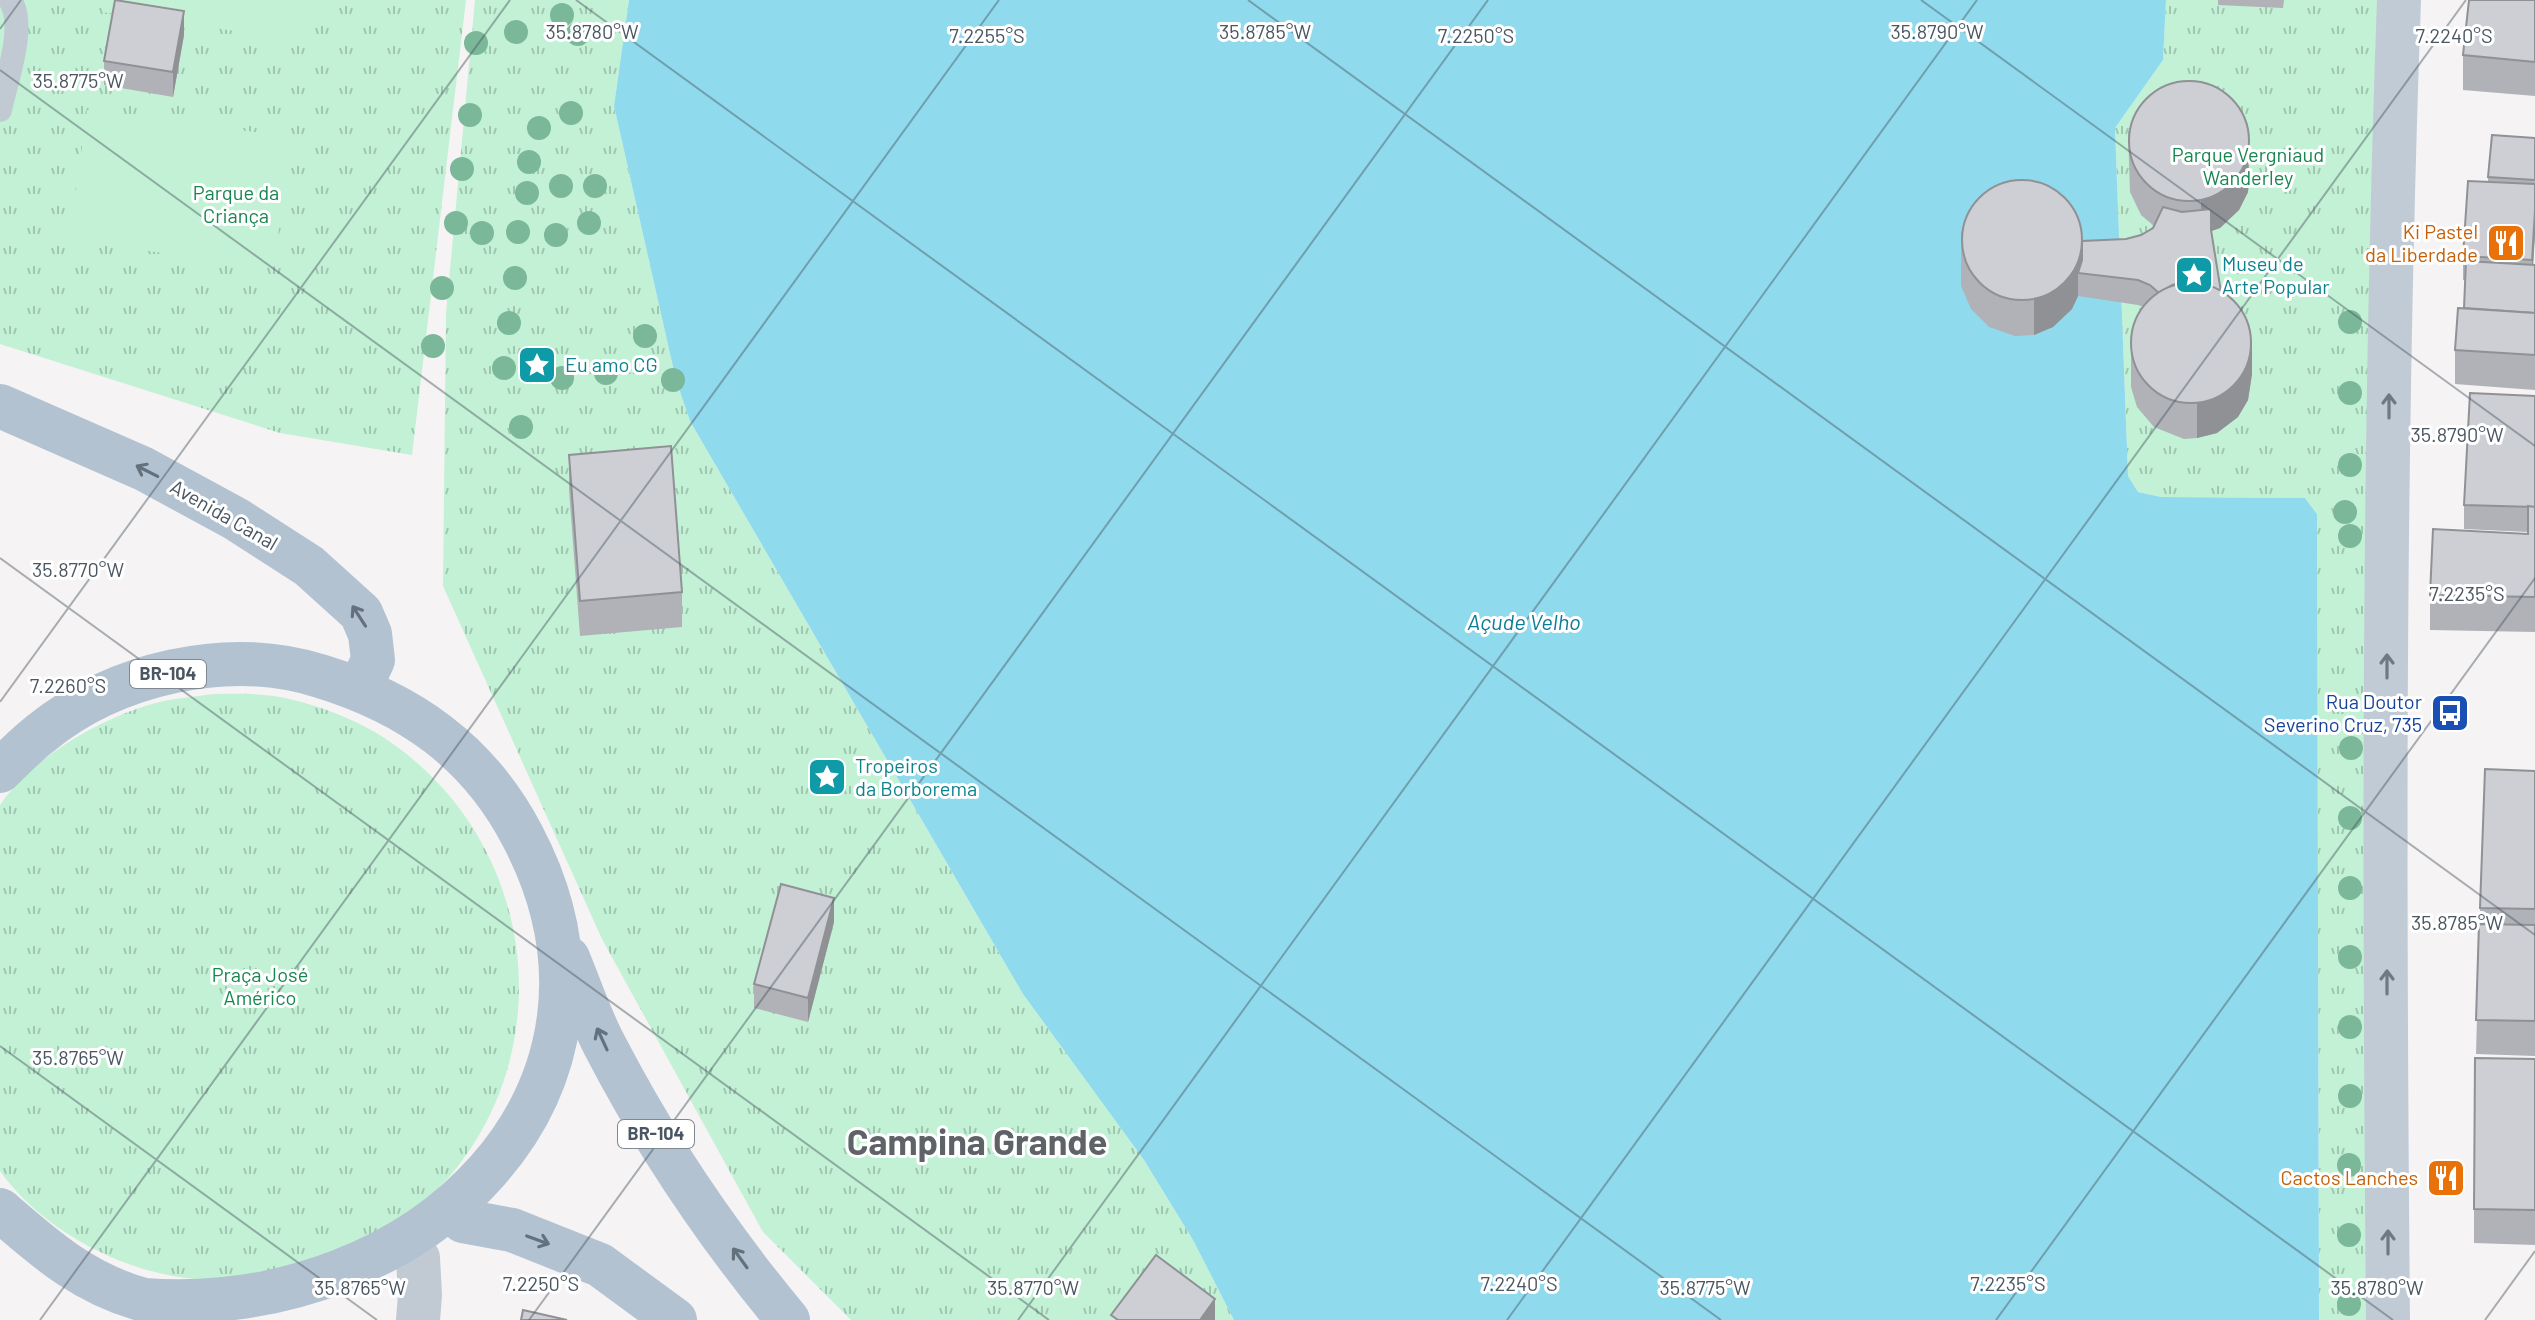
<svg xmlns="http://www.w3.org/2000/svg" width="2535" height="1320" font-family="Barlow,sans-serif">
  <defs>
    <pattern id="grass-tufts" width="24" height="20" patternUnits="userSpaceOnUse" patternTransform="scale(2)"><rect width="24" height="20" fill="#c3f1d5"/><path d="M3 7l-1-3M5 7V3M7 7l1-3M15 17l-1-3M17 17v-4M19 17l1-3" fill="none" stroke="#a0c6b0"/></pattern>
  </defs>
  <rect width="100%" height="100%" fill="#f5f3f3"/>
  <!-- grass -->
  <g fill="url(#grass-tufts)">
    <polygon points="0,0 466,0 412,455 280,433 0,344"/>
    <polygon points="475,0 629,0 614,106 676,380 690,421 1023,994 1144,1160 1193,1240 1234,1320 851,1320 763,1232 602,939 443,586 446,313"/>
    <polygon points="2166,0 2383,0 2372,1320 2319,1320 2317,514 2305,498 2161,497 2138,492 2128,476 2115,128 2163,60"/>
    <path d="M 213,694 C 233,694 254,693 274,696 C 311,702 354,718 386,739 C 553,851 566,1093 406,1218 C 395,1226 381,1232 369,1238 C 350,1247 323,1265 304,1270 C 279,1275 251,1274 226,1277 C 216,1277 205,1280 196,1279 C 123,1273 43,1231 0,1171 L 0,805 C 32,758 99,719 152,704 C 172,698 194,697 213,694 Z"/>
  </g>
  <!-- pitch -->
  <g fill="#c3f1d5">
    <polygon points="104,0 319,0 312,42 102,12"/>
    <polygon points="87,110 291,137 274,267 69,241"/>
  </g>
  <!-- water -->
  <polygon fill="#90daee" points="629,0 2166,0 2163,60 2115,128 2128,476 2138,492 2161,497 2305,498 2317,514 2319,1320 1234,1320 1193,1240 1144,1160 1023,994 690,421 676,380 614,106"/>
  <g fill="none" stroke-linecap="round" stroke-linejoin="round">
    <!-- service -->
    <path stroke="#c1cad2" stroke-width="24" d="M 0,110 C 6,81 27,25 10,0"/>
    <!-- tertiary -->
    <polyline stroke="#c1cad2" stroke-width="44" points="418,1258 420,1295 418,1320"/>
    <!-- secondary -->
    <path stroke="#c1cbd6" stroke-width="44" d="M 2388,1320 C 2384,880 2383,440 2399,0"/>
    <!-- primary -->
    <g stroke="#b3c2d1" stroke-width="44">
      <polyline points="0,406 144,469 236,519 309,566 361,613 370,634 373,660 360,688"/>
      <path d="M 0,771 C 13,758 26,745 40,734 C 114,673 228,647 320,676 C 409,703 478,751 522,835 C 657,1090 421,1320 144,1300 C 84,1284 45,1249 0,1210"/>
      <path d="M 568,958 C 580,987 590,1017 604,1044 C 654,1141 718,1236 788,1320"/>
      <polyline points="463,1221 512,1230 600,1265 675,1320"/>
    </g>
  </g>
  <!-- trees -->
  <g fill="#7bb799">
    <circle cx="562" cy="15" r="12"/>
    <circle cx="516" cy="32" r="12"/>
    <circle cx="578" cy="34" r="12"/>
    <circle cx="476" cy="43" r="12"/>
    <circle cx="571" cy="113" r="12"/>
    <circle cx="470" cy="115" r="12"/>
    <circle cx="539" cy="128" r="12"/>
    <circle cx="529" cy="162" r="12"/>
    <circle cx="462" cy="169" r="12"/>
    <circle cx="561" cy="186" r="12"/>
    <circle cx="595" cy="186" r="12"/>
    <circle cx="527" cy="193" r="12"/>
    <circle cx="456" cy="223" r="12"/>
    <circle cx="589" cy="223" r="12"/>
    <circle cx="518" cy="232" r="12"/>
    <circle cx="482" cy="233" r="12"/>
    <circle cx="556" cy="235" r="12"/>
    <circle cx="515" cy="278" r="12"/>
    <circle cx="442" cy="288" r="12"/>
    <circle cx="2350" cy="322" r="12"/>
    <circle cx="509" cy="323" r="12"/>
    <circle cx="645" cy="336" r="12"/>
    <circle cx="433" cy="346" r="12"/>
    <circle cx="504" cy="368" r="12"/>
    <circle cx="606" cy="373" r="12"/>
    <circle cx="562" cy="378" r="12"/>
    <circle cx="673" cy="380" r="12"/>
    <circle cx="2350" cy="393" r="12"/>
    <circle cx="521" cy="427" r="12"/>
    <circle cx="2350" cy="465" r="12"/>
    <circle cx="2345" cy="512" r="12"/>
    <circle cx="2350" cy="536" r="12"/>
    <circle cx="2351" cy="748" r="12"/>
    <circle cx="2350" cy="818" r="12"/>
    <circle cx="2350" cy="888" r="12"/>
    <circle cx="2350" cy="957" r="12"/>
    <circle cx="2350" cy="1027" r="12"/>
    <circle cx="2350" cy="1096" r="12"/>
    <circle cx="2349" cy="1165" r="12"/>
    <circle cx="2349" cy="1235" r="12"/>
    <circle cx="2349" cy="1304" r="12"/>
  </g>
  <!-- wall -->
  <g fill="#b0b2b7">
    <polygon points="2218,0 2284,0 2283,8 2218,5"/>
    <polygon points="2535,0 2535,96 2463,90 2463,55"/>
    <polygon points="184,35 173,97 104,85 104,61"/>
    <polygon points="2128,131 2249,165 2248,192 2239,210 2220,228 2211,231 2221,292 2252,374 2248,400 2238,417 2217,433 2197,438 2184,439 2154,427 2137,407 2131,387 2131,333 2143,307 2138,305 2078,296 2072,309 2053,327 2034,335 2015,336 1989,327 1971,309 1961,286 1961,231 2081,263 2126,239 2141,235 2153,228 2154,226 2141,215 2130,192"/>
    <polygon points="2535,138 2535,234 2533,265 2535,265 2535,390 2455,384 2455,350 2464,308 2465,280 2463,280 2463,256 2488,182 2488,177"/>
    <polygon points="2535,396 2535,632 2430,630 2430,595 2528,534 2528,532 2464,529 2464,505"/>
    <polygon points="569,455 682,592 682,627 580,636 569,490"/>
    <polygon points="2535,771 2535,1056 2476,1054 2480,908"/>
    <polygon points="834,922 808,1022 754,1008 754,984"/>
    <polygon points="2535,1059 2535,1245 2474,1243 2474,1209"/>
  </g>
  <!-- shaded-wall -->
  <g fill="#909195">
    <polygon points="184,11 184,35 173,97 173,72"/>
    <polygon points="2249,131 2248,192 2239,210 2220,228 2201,235 2201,201"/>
    <polygon points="2535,210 2535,234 2532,284 2532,260"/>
    <polygon points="2081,224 2081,273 2078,273 2078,296 2072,309 2053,327 2034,335 2034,300"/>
    <polygon points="2252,339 2252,374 2248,400 2238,417 2217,433 2197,438 2197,404"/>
    <polygon points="834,898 834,922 808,1022 808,998"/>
    <polygon points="1215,1299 1215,1320 1200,1320"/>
  </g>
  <!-- building -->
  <g fill="#cdcfd5" stroke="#909195" stroke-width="2">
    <polygon points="115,0 184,11 173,72 104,61"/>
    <polygon points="2469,0 2535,0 2535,62 2463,55"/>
    <circle cx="2189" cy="141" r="60"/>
    <polygon points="2492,135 2535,138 2535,180 2488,177"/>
    <circle cx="2022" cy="240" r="60"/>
    <polygon points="2468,181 2535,184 2535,210 2532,260 2463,256"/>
    <polygon points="2163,207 2182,212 2211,209 2211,230 2221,292 2204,283 2191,281 2172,285 2159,293 2150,285 2138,280 2078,273 2082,260 2082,241 2126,239 2141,235 2153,228"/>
    <polygon points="2466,261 2535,265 2535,313 2464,308"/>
    <circle cx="2191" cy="343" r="60"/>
    <polygon points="2458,308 2535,313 2535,355 2455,350"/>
    <polygon points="2470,393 2535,396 2535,507 2464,505"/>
    <polygon points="671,446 682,592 580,601 569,455"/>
    <polygon points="2528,506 2535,507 2535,597 2430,595 2433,529 2528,534"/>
    <polygon points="2485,769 2535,771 2535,909 2480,908"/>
    <polygon points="781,884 834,898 808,998 754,984"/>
    <polygon points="2479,924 2535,925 2535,1021 2476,1020"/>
    <polygon points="2475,1058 2535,1059 2535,1210 2474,1209"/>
    <polygon points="1156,1255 1215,1299 1200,1320 1118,1320 1111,1315"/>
    <polygon points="523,1310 567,1320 521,1320"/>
  </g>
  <!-- one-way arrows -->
  <defs><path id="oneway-shaft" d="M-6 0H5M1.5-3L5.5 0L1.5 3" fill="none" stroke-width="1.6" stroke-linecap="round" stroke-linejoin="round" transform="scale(2)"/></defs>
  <g stroke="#6e7984">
    <use href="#oneway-shaft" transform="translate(2389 406) rotate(-90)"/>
    <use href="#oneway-shaft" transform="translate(2387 666) rotate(-90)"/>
    <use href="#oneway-shaft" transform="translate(2387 982) rotate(-90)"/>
    <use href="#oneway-shaft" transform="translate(2388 1242) rotate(-90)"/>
  </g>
  <g stroke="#64717d">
    <use href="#oneway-shaft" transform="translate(147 471) rotate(-153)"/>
    <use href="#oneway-shaft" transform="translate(359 616) rotate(-123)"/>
    <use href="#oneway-shaft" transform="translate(602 1039) rotate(-115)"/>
    <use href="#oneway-shaft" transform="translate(538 1240) rotate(20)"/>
    <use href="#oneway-shaft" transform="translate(740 1258) rotate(-126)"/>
  </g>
  <!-- ticks -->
  <path fill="none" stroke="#4a5661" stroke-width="2" stroke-opacity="0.45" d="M 576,0 L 2393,1320M 1248,0 L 2535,935M 1921,0 L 2535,446M 0,29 L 21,0M 0,70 L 1721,1320M 0,558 L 1049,1320M 0,702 L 510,0M 0,1046 L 377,1320M 40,1320 L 999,0M 529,1320 L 1488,0M 1018,1320 L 1977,0M 1507,1320 L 2466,0M 1996,1320 L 2535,578M 2485,1320 L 2535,1251"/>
  <!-- icons -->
  <defs>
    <g id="restaurant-square" transform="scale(2)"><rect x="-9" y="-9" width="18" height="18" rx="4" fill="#e8710a" stroke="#fff"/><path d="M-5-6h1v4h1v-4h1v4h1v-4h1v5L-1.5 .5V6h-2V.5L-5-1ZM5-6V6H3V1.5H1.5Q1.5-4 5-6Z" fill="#fff"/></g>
    <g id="sight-square" transform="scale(2)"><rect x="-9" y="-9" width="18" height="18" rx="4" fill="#0f9aa8" stroke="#fff"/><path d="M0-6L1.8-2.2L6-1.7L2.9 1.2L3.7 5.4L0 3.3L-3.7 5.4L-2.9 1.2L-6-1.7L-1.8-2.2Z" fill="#fff"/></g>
    <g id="bus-square" transform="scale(2)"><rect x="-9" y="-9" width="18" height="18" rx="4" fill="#1a4fb4" stroke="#fff"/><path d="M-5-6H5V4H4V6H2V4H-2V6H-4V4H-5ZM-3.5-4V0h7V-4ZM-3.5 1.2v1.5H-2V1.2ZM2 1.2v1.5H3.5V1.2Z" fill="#fff"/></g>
  </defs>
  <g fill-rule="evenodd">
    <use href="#restaurant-square" x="2506" y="243"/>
    <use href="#sight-square" x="2194" y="275"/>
    <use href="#sight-square" x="537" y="365"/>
    <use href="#bus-square" x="2450" y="713"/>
    <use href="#sight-square" x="827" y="777"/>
    <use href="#restaurant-square" x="2446" y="1178"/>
  </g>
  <g text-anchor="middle" stroke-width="6" stroke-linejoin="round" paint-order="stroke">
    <!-- shield labels -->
    <g fill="#fff" stroke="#808990" stroke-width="2">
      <rect x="130" y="660" width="76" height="28" rx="6"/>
      <rect x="618" y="1120" width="76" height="28" rx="6"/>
    </g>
    <g font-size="18" font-weight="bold" fill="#4a5661">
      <text x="168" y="680">BR-104</text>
      <text x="656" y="1140">BR-104</text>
    </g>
    <!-- park labels -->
    <g font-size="20" fill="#17864f" stroke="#fff">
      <text x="2248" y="162">Parque Vergniaud<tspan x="2248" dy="23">Wanderley</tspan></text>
      <text x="236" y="200">Parque da<tspan x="236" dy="23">Criança</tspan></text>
      <text x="260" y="982">Praça José<tspan x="260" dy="23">Américo</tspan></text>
    </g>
    <!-- food labels -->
    <g font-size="20" fill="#c56008" stroke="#fff" text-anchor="end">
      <text x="2478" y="239">Ki Pastel<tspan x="2478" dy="23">da Liberdade</tspan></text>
      <text x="2418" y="1185">Cactos Lanches</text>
    </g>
    <!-- culture labels -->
    <g font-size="20" fill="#0d838f" stroke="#fff" text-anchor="start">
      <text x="2222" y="271">Museu de<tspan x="2222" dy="23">Arte Popular</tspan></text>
      <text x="565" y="372">Eu amo CG</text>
      <text x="855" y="773">Tropeiros<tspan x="855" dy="23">da Borborema</tspan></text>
    </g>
    <!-- street labels -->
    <g font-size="20" fill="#4a5661" stroke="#fff">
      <text transform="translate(224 515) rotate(30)" y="7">Avenida Canal</text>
    </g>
    <!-- transit labels -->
    <g font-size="20" fill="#164399" stroke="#fff" text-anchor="end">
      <text x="2422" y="709">Rua Doutor<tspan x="2422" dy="23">Severino Cruz, 735</tspan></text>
    </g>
    <!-- water labels -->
    <g font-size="22" font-style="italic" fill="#0c7c9b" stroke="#fff">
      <text x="1524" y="630">Açude Velho</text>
    </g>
    <!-- town labels -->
    <g font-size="36" font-weight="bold" fill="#5f6368" stroke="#fff">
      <text x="977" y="1155">Campina Grande</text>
    </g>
  </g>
  <g font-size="20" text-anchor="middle" fill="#4a5661" stroke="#fff" stroke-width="6" stroke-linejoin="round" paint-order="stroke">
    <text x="592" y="39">35.8780°W</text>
    <text x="1265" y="39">35.8785°W</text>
    <text x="1937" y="39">35.8790°W</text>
    <text x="987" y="43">7.2255°S</text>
    <text x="1476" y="43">7.2250°S</text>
    <text x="2454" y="43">7.2240°S</text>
    <text x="78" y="88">35.8775°W</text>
    <text x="2457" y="442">35.8790°W</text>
    <text x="78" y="577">35.8770°W</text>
    <text x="2467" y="601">7.2235°S</text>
    <text x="68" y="693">7.2260°S</text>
    <text x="2457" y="930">35.8785°W</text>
    <text x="78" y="1065">35.8765°W</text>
    <text x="541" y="1291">7.2250°S</text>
    <text x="1519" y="1291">7.2240°S</text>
    <text x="2008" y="1291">7.2235°S</text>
    <text x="360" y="1295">35.8765°W</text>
    <text x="1033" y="1295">35.8770°W</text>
    <text x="1705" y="1295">35.8775°W</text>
    <text x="2377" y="1295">35.8780°W</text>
  </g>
</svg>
